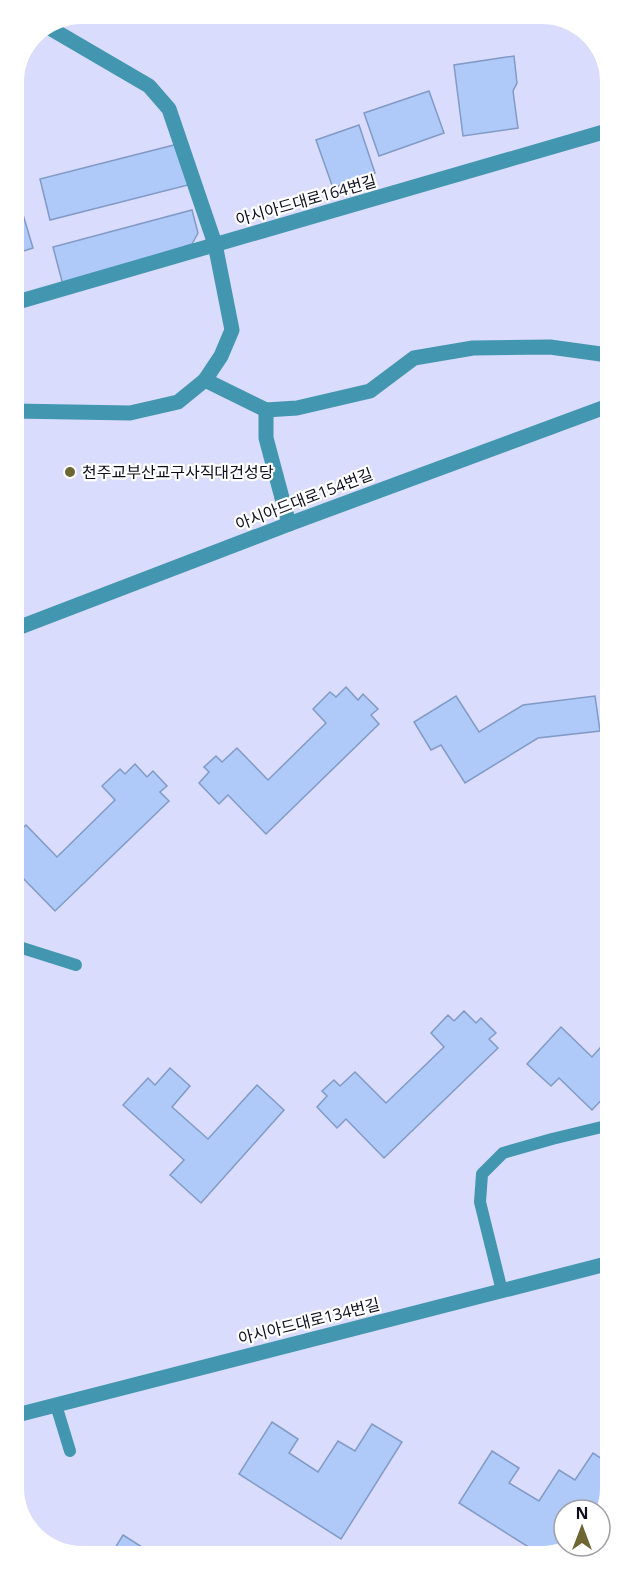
<svg xmlns="http://www.w3.org/2000/svg" width="624" height="1570" font-family="'Open Sans','Noto Sans KR',sans-serif">
  <rect width="100%" height="100%" fill="#d9dcfc"/>
  <!-- building -->
  <g fill="#afc9f8" stroke="#819ac6" stroke-width="1.5">
    <polygon points="514,56 517,83 513,91 518,128 463,136 454,65"/>
    <polygon points="429,91 444,133 379,156 364,113"/>
    <polygon points="359,125 375,173 333,188 316,140"/>
    <polygon points="14,134 23,165 14,167"/>
    <polygon points="178,144 188,185 50,220 40,179"/>
    <polygon points="21,208 33,248 14,254 14,210"/>
    <polygon points="192,210 198,233 192,244 63,285 53,247"/>
    <polygon points="346,687 358,700 363,694 378,709 371,715 379,724 266,834 228,795 219,804 199,783 209,772 204,767 216,756 222,762 237,748 268,780 326,723 313,709 330,692 336,697"/>
    <polygon points="456,696 479,732 523,705 595,696 600,731 538,738 465,783 441,745 431,750 414,722"/>
    <polygon points="135,764 147,777 153,771 167,786 160,792 169,801 55,911 17,872 16,874 15,835 26,825 57,857 115,800 102,786 120,769 125,774"/>
    <polygon points="464,1011 476,1023 481,1018 496,1033 489,1039 498,1048 384,1158 346,1119 337,1128 317,1107 327,1096 322,1091 334,1080 340,1086 355,1072 386,1103 444,1047 431,1033 448,1015 454,1021"/>
    <polygon points="561,1027 592,1057 609,1038 610,1091 592,1110 559,1078 551,1086 527,1064"/>
    <polygon points="170,1068 190,1086 172,1107 208,1139 257,1085 284,1110 201,1203 170,1175 184,1160 123,1105 148,1078 155,1085"/>
    <polygon points="272,1422 298,1439 289,1453 318,1472 338,1441 355,1451 372,1424 402,1442 341,1539 239,1474"/>
    <polygon points="492,1451 519,1468 509,1483 539,1501 559,1470 575,1480 593,1453 610,1464 610,1489 598,1510 564,1510 564,1546 574,1546 564,1553 538,1553 459,1503"/>
    <polygon points="123,1535 153,1554 152,1556 110,1556"/>
  </g>
  <g fill="none" stroke-linecap="round" stroke-linejoin="round">
    <!-- service -->
    <g stroke="#4396b0" stroke-width="12">
      <polyline points="16,946 76,965"/>
      <polyline points="502,1291 480,1202 482,1174 503,1153 552,1139 610,1125"/>
      <polyline points="56,1405 70,1451"/>
    </g>
    <!-- minor -->
    <g stroke="#4396b0" stroke-width="15">
      <polyline points="48,27 149,86 169,109 215,244 232,330 221,356 205,380"/>
      <polyline points="14,303 607,131"/>
      <polyline points="266,410 266,438 289,524"/>
      <polyline points="14,411 130,413 178,402 205,380 266,410 297,408 370,391 414,358 473,348 550,347 608,355"/>
      <polyline points="15,629 289,524 608,406"/>
      <polyline points="17,1415 610,1263"/>
    </g>
  </g>
  <!-- markers -->
  <circle fill="#6d6632" stroke="#fff" stroke-width="2" cx="70" cy="472" r="6"/>
  <g text-anchor="middle" stroke-width="4.5" stroke-linejoin="round" paint-order="stroke">
    <!-- street labels -->
    <g font-size="16" fill="#0e0e20" stroke="#fff">
      <text transform="translate(306 200) rotate(-16)" y="6">아시아드대로164번길</text>
      <text transform="translate(304 499) rotate(-21)" y="6">아시아드대로154번길</text>
      <text transform="translate(309 1321) rotate(-14)" y="6">아시아드대로134번길</text>
    </g>
    <!-- poi labels -->
    <g font-size="16" fill="#0e0e20" stroke="#fff" text-anchor="start">
      <text x="82" y="478">천주교부산교구사직대건성당</text>
    </g>
  </g>
  <!-- crop -->
  <path d="M0 0H624V1570H0ZM82 24H542A58 58 0 0 1 600 82V1488A58 58 0 0 1 542 1546H82A58 58 0 0 1 24 1488V82A58 58 0 0 1 82 24Z" fill="#fff" fill-rule="evenodd"/>
  <!-- north arrow -->
  <g transform="translate(582 1528)"><circle r="28" fill="#ffffff" stroke="#9f9fa6" stroke-width="1.5"/>
  <path d="M0-4.5L10 22L0 15L-10 22Z" fill="#6d6632"/>
  <text y="-9" font-size="16" font-weight="bold" text-anchor="middle" fill="#0e0e20">N</text>
  </g>
</svg>
